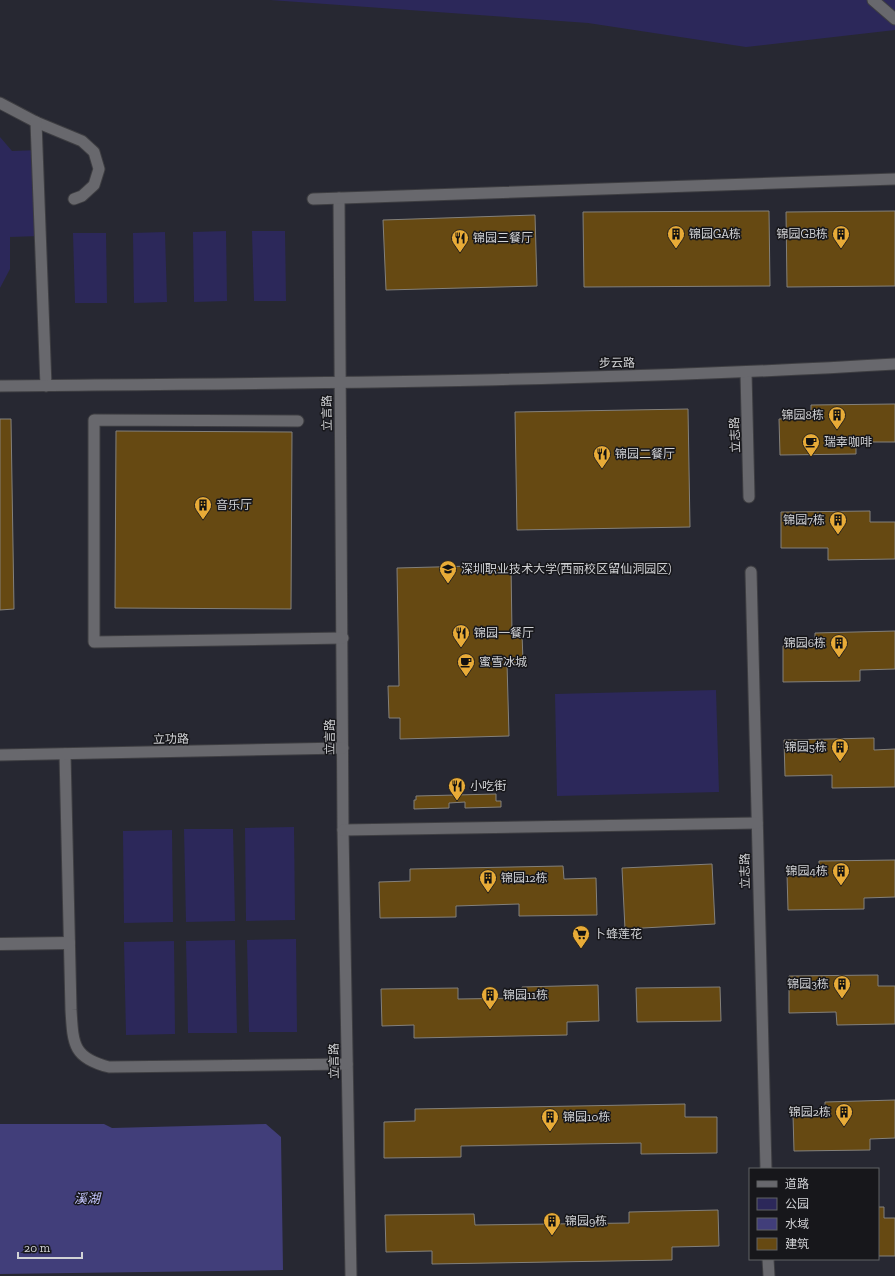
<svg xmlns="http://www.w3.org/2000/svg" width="895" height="1276" font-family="'Zilla Slab','Noto Sans SC',serif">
  <rect width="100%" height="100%" fill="#202125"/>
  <!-- built -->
  <path fill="#272832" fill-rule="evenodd" d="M 0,0 L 895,0 L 895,1276 L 0,1276 ZM 750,1169 L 878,1169 L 878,1259 L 750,1259 Z"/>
  <!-- green -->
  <g fill="#2c285a">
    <polygon points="270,0 895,0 895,30 746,47 588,23"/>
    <polygon points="0,137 12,151 40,150 40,236 10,237 10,269 0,288"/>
    <polygon points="226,231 227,301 194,302 193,232"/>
    <polygon points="252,231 285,231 286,301 254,301"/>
    <polygon points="165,232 167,302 134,303 133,233"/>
    <polygon points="73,233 106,233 107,303 75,303"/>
    <polygon points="716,690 719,792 557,796 555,694"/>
    <polygon points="294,827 295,920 246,921 245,828"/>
    <polygon points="184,829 233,829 235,921 186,922"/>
    <polygon points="172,830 173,922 124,923 123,831"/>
    <polygon points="296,939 297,1032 249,1032 247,940"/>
    <polygon points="235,940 237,1033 188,1033 186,941"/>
    <polygon points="174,941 175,1034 126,1035 124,942"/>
  </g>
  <!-- water -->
  <polygon fill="#413e7a" points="0,1124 104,1124 112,1128 266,1124 281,1137 283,1270 0,1274"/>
  <!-- building -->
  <g fill="#664912" stroke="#83807b">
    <polygon points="769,211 770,286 584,287 583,212"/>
    <polygon points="895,211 895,286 787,287 786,212"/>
    <polygon points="535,215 537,286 386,290 383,220"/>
    <polygon points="895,404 895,442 856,442 856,454 780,455 779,419 811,418 811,405"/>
    <polygon points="688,409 690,527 517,530 515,412"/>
    <polygon points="0,419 11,419 14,609 0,610"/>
    <polygon points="116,431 292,432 291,609 115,608"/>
    <polygon points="870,511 870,522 895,522 895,559 828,560 828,548 781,548 781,512"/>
    <polygon points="511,565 512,634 522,633 523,662 507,663 509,736 400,739 400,718 389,718 388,686 399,686 397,568"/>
    <polygon points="895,631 895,669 860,670 860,681 783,682 783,646 815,645 815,633"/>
    <polygon points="874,738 874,750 895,749 895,787 832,788 832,775 785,776 784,740"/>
    <polygon points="496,794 496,801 501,801 501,807 465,808 465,802 449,803 449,808 414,809 414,800 416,800 416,796"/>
    <polygon points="895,860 895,897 864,898 864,909 788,910 787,874 819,873 819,861"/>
    <polygon points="712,864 715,924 625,929 622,868"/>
    <polygon points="563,866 564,879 596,878 597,915 519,916 519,904 456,906 456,917 380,918 379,882 410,881 410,869"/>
    <polygon points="878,975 878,986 895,986 895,1024 837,1025 836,1012 789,1013 789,976"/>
    <polygon points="598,985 599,1021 567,1022 567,1035 414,1038 414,1025 382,1026 381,989 458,988 458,999 522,998 522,987"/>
    <polygon points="720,987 721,1021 637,1022 636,988"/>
    <polygon points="895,1100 895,1138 870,1139 870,1150 794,1151 793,1115 825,1114 825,1102"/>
    <polygon points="685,1104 685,1117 717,1117 717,1153 641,1154 641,1143 461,1146 461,1157 384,1158 384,1122 415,1121 415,1109"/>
    <polygon points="878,1207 884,1207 884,1218 895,1218 895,1256 878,1256"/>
    <polygon points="718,1210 719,1246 672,1247 672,1260 432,1264 432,1251 386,1252 385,1215 474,1214 475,1225 629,1223 629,1212"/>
  </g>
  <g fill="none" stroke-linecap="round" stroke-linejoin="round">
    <!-- lane casing -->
    <g stroke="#3e3e42" stroke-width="13">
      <g id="lane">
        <polyline points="873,0 895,19"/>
        <polyline points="0,103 36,122 82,141 94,152 99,169 94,185 82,196 74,199"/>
        <polyline points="36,122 46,386"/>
        <polyline points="339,198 343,830 351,1276"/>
        <polyline points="313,199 895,179"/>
        <polyline points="746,373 749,497"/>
        <path d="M 0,386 C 298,383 597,382 895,364"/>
        <polyline points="298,421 94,420 94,642 343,638"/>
        <polyline points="751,572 766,1169"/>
        <path d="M 65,754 L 71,1010 C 73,1044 73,1058 109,1067 L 347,1064"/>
        <polyline points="0,755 343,748"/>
        <polyline points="343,830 757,823"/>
        <polyline points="768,1259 769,1276"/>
      </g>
    </g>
    <!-- street casing -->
    <g stroke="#3e3e42" stroke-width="14">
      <polyline id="street" points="0,944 69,943"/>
    </g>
    <!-- lane -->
    <use href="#lane" stroke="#68686d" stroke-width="11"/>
    <!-- street -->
    <use href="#street" stroke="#68686d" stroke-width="12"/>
  </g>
  <!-- icons -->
  <defs>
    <g id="building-pin" transform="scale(0.9)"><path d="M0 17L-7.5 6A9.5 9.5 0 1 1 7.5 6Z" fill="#e8ab37" stroke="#17171b"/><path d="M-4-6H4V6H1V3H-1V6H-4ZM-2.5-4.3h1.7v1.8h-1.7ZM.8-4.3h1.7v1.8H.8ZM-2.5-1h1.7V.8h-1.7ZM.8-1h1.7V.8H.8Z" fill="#111"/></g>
    <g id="restaurant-pin" transform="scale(0.9)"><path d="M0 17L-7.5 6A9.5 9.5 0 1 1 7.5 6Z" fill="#e8ab37" stroke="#17171b"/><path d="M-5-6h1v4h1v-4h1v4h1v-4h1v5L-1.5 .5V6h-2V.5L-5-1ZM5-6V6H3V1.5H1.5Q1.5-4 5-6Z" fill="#111"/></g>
    <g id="cafe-pin" transform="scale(0.9)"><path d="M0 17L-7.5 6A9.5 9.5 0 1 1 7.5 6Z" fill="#e8ab37" stroke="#17171b"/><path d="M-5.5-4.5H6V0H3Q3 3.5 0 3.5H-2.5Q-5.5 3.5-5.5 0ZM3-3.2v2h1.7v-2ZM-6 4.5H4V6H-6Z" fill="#111"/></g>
    <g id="university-pin" transform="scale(0.9)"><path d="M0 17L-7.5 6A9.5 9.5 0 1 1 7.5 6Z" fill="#e8ab37" stroke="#17171b"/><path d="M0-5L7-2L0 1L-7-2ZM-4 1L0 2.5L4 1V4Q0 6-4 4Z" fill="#111"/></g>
    <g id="supermarket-pin" transform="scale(0.9)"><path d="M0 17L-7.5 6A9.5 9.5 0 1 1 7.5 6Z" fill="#e8ab37" stroke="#17171b"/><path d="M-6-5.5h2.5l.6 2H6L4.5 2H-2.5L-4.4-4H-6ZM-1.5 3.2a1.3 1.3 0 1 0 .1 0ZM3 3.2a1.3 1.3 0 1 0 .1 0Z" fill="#111"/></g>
  </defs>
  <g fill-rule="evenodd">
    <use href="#building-pin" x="676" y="234"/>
    <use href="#building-pin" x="841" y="234"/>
    <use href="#restaurant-pin" x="460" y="238"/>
    <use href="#building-pin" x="837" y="415"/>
    <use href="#cafe-pin" x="811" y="442"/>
    <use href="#restaurant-pin" x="602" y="454"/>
    <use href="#building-pin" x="203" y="505"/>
    <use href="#building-pin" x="838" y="520"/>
    <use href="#university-pin" x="448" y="569"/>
    <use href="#restaurant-pin" x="461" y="633"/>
    <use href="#building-pin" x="839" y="643"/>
    <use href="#cafe-pin" x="466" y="662"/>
    <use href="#building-pin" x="840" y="747"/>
    <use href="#restaurant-pin" x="457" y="786"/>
    <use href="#building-pin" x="841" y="871"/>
    <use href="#building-pin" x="488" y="878"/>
    <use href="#supermarket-pin" x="581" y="934"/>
    <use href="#building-pin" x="842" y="984"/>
    <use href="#building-pin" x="490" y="995"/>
    <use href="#building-pin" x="844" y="1112"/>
    <use href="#building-pin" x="550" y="1117"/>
    <use href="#building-pin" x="552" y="1221"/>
  </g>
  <g text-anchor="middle" stroke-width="3" stroke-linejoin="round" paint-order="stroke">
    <!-- poi labels -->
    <g font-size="12" fill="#d1d2d5" stroke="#17171b" text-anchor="start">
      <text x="689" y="238">锦园GA栋</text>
      <text x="828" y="238" text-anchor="end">锦园GB栋</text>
      <text x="473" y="242">锦园三餐厅</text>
      <text x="824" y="419" text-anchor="end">锦园8栋</text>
      <text x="824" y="446">瑞幸咖啡</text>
      <text x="615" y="458">锦园二餐厅</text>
      <text x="216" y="509">音乐厅</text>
      <text x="825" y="524" text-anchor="end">锦园7栋</text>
      <text x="461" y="573">深圳职业技术大学(西丽校区留仙洞园区)</text>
      <text x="474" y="637">锦园一餐厅</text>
      <text x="826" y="647" text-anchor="end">锦园6栋</text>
      <text x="479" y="666">蜜雪冰城</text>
      <text x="827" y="751" text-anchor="end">锦园5栋</text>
      <text x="470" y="790">小吃街</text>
      <text x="828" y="875" text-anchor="end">锦园4栋</text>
      <text x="501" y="882">锦园12栋</text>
      <text x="594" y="938">卜蜂莲花</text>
      <text x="829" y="988" text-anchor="end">锦园3栋</text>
      <text x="503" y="999">锦园11栋</text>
      <text x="831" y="1116" text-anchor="end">锦园2栋</text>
      <text x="563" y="1121">锦园10栋</text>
      <text x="565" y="1225">锦园9栋</text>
    </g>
    <!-- street labels -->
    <g font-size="12" fill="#d1d2d5" stroke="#17171b">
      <text transform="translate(617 363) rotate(-1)" y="4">步云路</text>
      <text transform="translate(327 413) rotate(-91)" y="4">立言路</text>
      <text transform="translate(735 435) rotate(-92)" y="4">立志路</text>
      <text transform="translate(330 737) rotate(-90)" y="4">立言路</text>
      <text transform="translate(171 739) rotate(-1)" y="4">立功路</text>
      <text transform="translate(745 871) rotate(-91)" y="4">立志路</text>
      <text transform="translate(334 1061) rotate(-91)" y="4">立言路</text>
    </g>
    <!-- water labels -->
    <g font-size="13" font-style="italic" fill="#c1c2fa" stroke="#17171b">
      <text x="87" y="1203">溪湖</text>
    </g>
  </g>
  <!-- legend -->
  <rect x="749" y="1168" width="130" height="92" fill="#17171b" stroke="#616265"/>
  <rect x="757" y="1181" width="20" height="6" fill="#68686d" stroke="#616265"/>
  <text x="785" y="1188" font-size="12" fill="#d1d2d5">道路</text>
  <rect x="757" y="1198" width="20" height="12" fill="#2c285a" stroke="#616265"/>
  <text x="785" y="1208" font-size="12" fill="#d1d2d5">公园</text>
  <rect x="757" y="1218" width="20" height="12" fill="#413e7a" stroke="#616265"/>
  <text x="785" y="1228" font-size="12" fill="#d1d2d5">水域</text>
  <rect x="757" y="1238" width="20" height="12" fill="#664912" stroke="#616265"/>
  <text x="785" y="1248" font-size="12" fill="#d1d2d5">建筑</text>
  <!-- scale -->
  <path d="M18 1252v6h64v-6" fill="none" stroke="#d1d2d5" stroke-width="2"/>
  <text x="24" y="1252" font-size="12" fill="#d1d2d5" stroke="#17171b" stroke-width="3" paint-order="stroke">20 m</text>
</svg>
